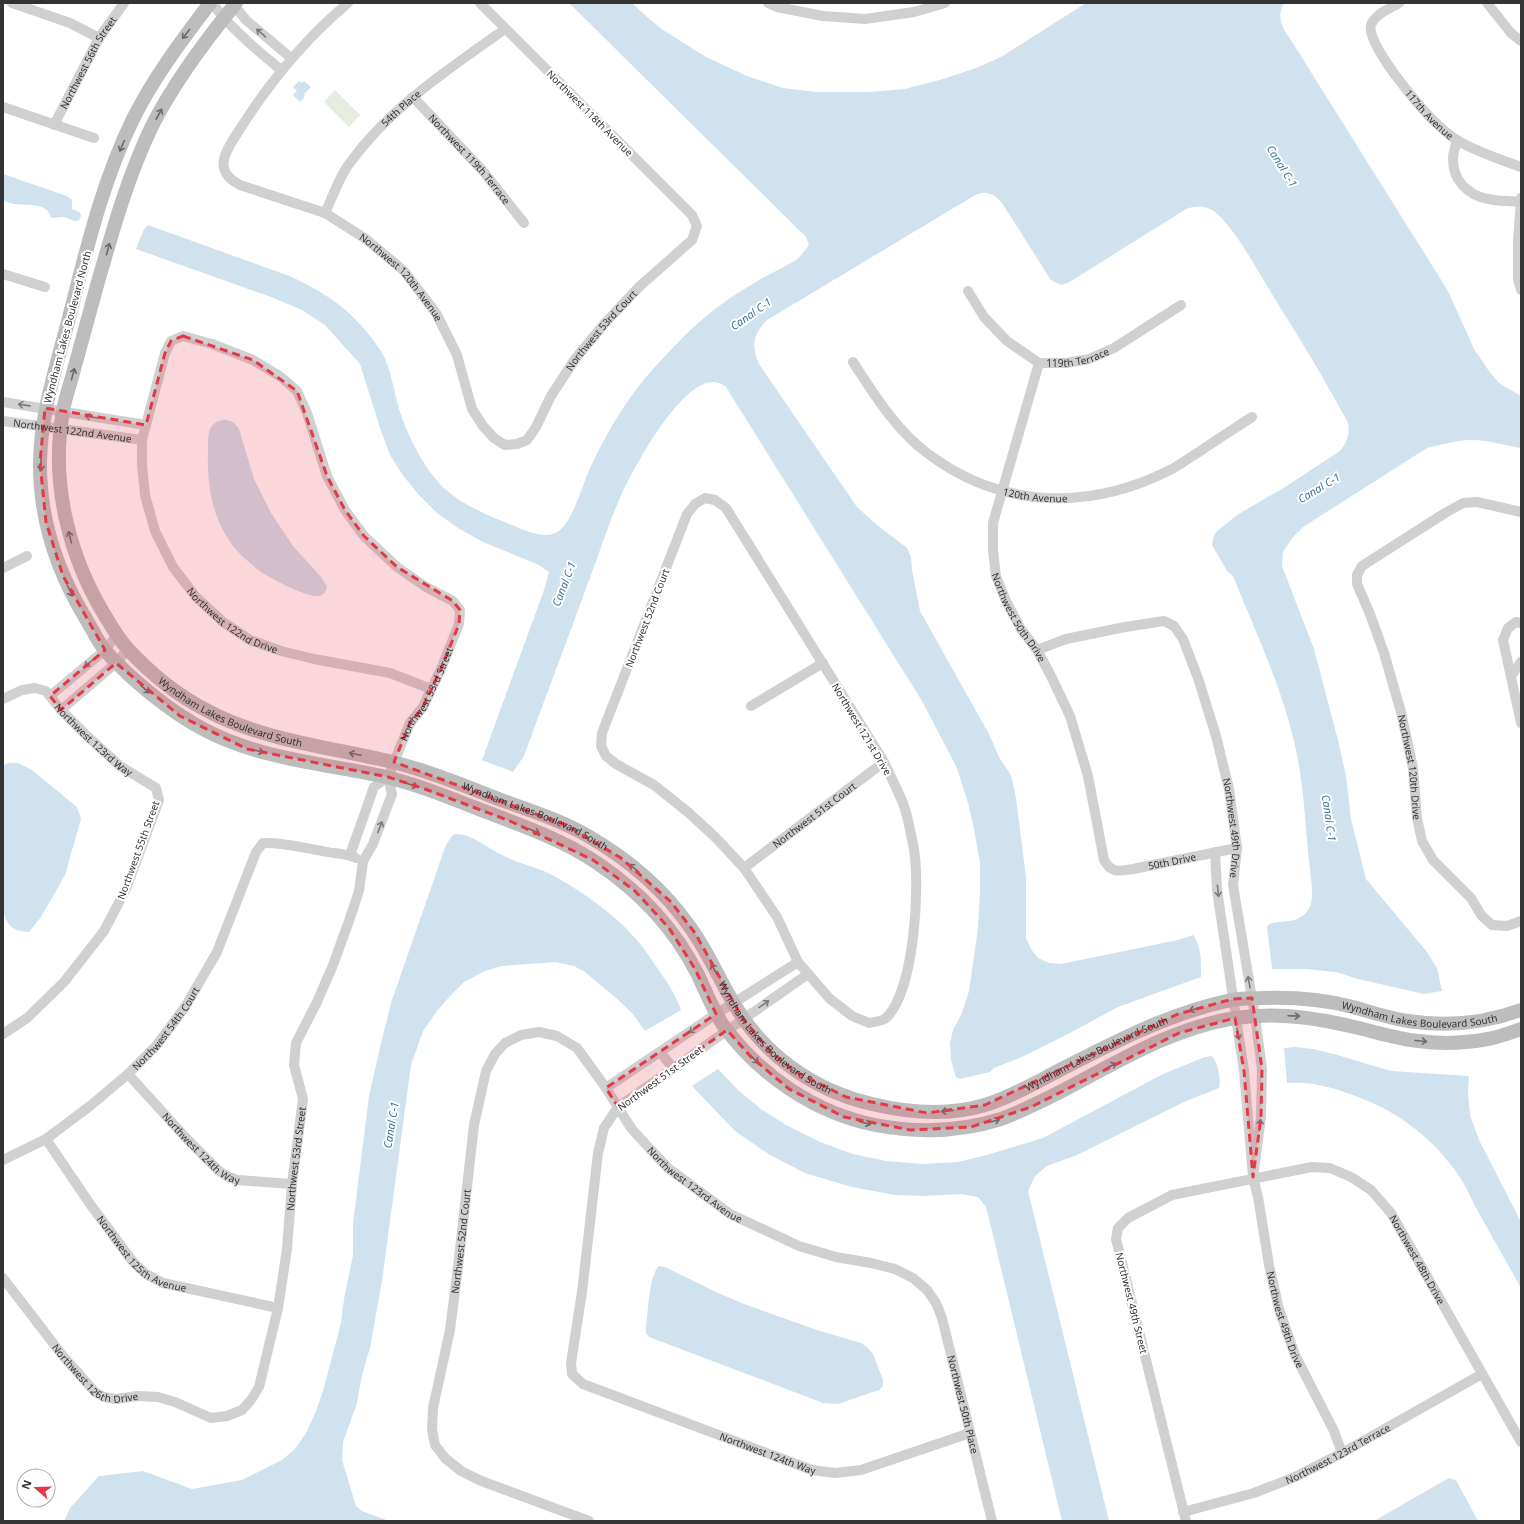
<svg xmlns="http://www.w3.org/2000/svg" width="1524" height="1524" font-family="'Noto Sans',sans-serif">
  <rect width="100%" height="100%" fill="#fff"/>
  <!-- green -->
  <polygon fill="#e6ecdf" points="335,90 360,115 349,127 324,102"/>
  <!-- water -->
  <g fill="#cfe2ee">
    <path d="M 569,3 L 632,3 L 647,17 L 663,30 L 706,57 L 747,76 L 783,88 L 816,92 L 870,92 L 905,89 L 943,79 L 976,68 L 1001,57 L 1086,3 L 1284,3 C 1277,15 1281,27 1289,37 L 1448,291 L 1474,349 L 1489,371 L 1499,383 L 1521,396 L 1521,448 C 1504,445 1488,440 1471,440 C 1456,440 1441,445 1427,448 L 1303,527 L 1293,537 L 1283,552 L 1282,566 L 1314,649 L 1338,740 L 1346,776 L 1351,819 L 1366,879 L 1427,952 L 1437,968 L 1442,991 L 1424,994 L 1358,979 L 1336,972 L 1305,969 L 1272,969 L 1267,927 C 1271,917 1301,929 1310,906 C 1315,893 1309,866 1308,852 C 1305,818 1303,783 1296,750 C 1283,689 1256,633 1233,576 L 1227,571 L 1212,545 L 1213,538 L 1216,532 L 1237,515 L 1285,487 L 1340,451 C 1347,443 1350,434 1348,423 C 1324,377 1296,333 1269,289 C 1257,269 1231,222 1212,210 C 1203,205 1194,206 1186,209 L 1068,283 L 1061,285 L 1051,280 L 1002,203 C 995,194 989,191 977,194 L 767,320 C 753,334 751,346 759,364 L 857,507 L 877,525 L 907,548 L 911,557 L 912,570 L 920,611 L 990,736 L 999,757 L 1011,775 L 1016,798 L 1026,877 L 1026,938 L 1031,949 L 1038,958 L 1049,963 L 1061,964 L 1178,940 L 1193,935 C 1202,947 1201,963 1201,977 L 1118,1007 L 1070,1033 L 1022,1057 L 994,1068 L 990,1072 L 960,1079 L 956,1077 L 951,1060 L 950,1043 L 953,1030 L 962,1013 L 969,991 L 978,928 L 980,892 L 980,863 L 974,829 L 968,803 L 957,768 L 922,701 L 726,387 C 691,357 631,473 620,498 C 608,525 599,554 588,583 C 567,641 545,698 524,756 L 513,772 L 482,760 L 543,593 L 549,572 L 539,565 L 483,542 L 458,528 L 437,513 L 419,495 L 402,474 L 390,455 L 380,428 L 360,364 L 325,325 L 302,310 L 271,297 L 136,249 L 144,229 L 148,225 L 292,277 C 331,296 354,312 379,348 C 391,365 394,393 400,412 C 408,437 426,472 446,490 C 465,506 489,516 512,525 C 526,531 547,541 560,530 C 574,518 583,483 591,466 C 608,430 628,396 655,367 C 674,346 693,326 715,309 C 729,298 746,288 761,279 C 773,272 785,267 796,260 C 801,256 805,250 809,245 L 806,237 Z"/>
    <polygon points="299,81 302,83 304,81 311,87 304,94 305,96 300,102 293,95 297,91 293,87"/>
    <path d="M 3,174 L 67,196 L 72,200 L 72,210 L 68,216 L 54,218 L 51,217 C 47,202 28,206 15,204 C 11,204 7,202 3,200 Z"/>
    <path d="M 222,420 C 230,419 235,423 239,429 L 254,479 L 271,513 L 293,546 L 322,578 L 327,587 C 326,590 325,593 322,595 C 313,601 276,581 266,575 C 257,570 248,561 240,554 C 234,548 228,539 224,532 C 210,507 207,478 208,449 C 208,436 207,424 222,420 Z"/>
    <path d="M 9,763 L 18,763 L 32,770 L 77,807 L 81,819 L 65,875 L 41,917 L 29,932 C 12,931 7,926 3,910 L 3,765 Z"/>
    <path d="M 455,834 C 473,834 487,848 502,855 C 519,864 539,867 556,877 C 584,893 613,913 635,938 C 643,946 649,956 655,965 C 665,979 676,994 681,1010 L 645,1031 L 632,1013 L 615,997 L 585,972 L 574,966 L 556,962 L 502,966 L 485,971 L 464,982 L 451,995 L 437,1011 L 423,1031 L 411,1065 L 382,1281 L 370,1348 L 362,1375 L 357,1403 L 343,1442 L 342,1460 L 356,1506 L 362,1511 L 389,1521 L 64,1521 L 70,1508 L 99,1476 L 143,1471 L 192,1489 L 242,1480 L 282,1460 L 295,1449 L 306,1433 L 316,1411 L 323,1391 L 341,1323 L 344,1299 L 353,1255 L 353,1224 L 369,1096 L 381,1043 L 392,1000 L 432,885 L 445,847 L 451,837 Z"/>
    <path d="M 1295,1047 L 1313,1049 L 1334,1054 L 1391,1071 L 1469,1076 L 1468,1092 L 1470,1115 L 1479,1140 L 1521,1222 L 1521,1288 C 1506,1261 1491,1235 1476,1208 C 1471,1198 1466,1186 1459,1176 C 1435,1140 1399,1112 1358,1097 C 1335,1088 1312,1081 1287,1083 L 1284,1048 Z"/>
    <path d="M 1212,1056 C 1218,1063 1221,1079 1219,1088 L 1184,1102 L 1077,1155 L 1047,1166 L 1035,1176 L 1028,1191 L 1109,1521 L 1062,1521 L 990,1223 L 986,1207 L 978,1197 L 961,1194 L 923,1196 L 895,1195 L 852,1187 L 805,1173 L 770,1155 L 735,1131 L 692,1086 L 718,1069 L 738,1090 L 761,1109 L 786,1125 L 820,1142 L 853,1154 L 886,1161 L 922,1164 L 958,1162 L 987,1155 L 1043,1138 L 1163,1074 L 1205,1057 Z"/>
    <path d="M 659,1266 L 665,1267 L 716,1292 L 744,1304 L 817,1330 L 861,1343 L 867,1347 L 873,1354 L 883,1380 L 883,1386 L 879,1390 L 838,1404 L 823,1403 L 649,1337 L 646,1333 L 646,1327 C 648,1313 649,1275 659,1266 Z"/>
    <polygon points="1449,1478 1456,1480 1478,1521 1374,1521"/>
  </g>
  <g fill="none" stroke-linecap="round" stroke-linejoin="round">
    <!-- canal -->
    <polyline stroke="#cfe2ee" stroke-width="10" points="57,209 76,216"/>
    <!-- street -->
    <g stroke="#d0d0d0" stroke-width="10">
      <polyline points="12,3 70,23 99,38"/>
      <path d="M 212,3 C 231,29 256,49 281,70"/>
      <polyline points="232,3 246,20 291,58"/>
      <path id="s1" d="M 348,3 C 304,40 271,80 240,129 C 234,139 221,155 224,168 C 226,177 232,180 240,185 L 325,213 L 366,239 L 404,271 L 436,313 L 457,355 L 472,409 L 483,426 L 494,438 L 505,445 L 517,444 L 527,440 L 536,427 L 551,396 L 575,359 L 605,323 L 640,286 L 692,240 L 697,226 L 692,215 L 480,3"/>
      <polyline points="768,3 777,7 823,16 865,19 914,12 945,3"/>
      <path id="s2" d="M 1399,3 C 1389,9 1375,14 1371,25 C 1365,43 1421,109 1435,122 C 1441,128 1449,135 1457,140 C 1476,152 1500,159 1521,167"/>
      <polyline points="1487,3 1511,33 1521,41"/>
      <path id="s3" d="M 413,97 L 483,171 L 524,223"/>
      <polyline points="3,107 94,138"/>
      <path id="s4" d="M 54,125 L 99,38 L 124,3"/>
      <path d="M 1457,140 C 1456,146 1453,152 1453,158 C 1453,165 1455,174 1458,179 C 1472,202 1496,200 1520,202"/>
      <polyline points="1521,198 1518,241 1518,279 1521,290"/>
      <path id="s5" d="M 325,213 C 332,198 340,176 349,164 C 390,107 449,69 505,29"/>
      <polyline points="3,274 45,287"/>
      <path id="s6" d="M 968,291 L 984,317 L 1007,341 L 1039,363 L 1066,363 L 1089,359 L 1114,348 L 1181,305"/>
      <path id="s7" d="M 853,362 C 874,394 896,430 927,453 C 1001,509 1089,511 1170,470 C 1180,465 1189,458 1199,452 C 1216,440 1234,429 1252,417"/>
      <path id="s8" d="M 1039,363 L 993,523 L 993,550 L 996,576 L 1006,601 L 1021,629 L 1037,650 L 1050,674 L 1070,716 L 1088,776 L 1104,860 C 1112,874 1119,871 1133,869 L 1237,848"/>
      <polyline points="3,402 146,425"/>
      <path id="s9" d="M 3,421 L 142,440"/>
      <path d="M 705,498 L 715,500 L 726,508 L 884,762 C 890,775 897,789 903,803 C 908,816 910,831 913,844 C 921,881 915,991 886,1018 C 883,1021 874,1022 869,1023 L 852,1016 L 829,998 L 798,962 L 777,917 L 744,868 L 716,838 L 689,813 L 654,785 L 616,764 L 606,756 L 601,746 L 602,733 L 687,514 L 695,504 Z"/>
      <path id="s10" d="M 1521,512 L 1477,502 L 1463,503 L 1445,513 L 1362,566 L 1357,575 L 1357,584 L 1370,614 L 1384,653 L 1401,712 L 1413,768 L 1417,818 L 1422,841 L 1433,860 L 1471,898 L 1481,915 L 1492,925 L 1507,926 L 1521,921"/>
      <polyline points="3,568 27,556"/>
      <polyline points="1521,623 1516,622 1508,628 1503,640 1521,723"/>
      <path id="s11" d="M 1037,650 L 1066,639 L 1125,627 L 1164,621 L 1174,626 L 1183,639 L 1199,681 L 1216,736 L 1229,789 L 1237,848 L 1233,885 L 1255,1016 L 1262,1069 L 1261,1117 L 1253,1177"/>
      <polyline points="1511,676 1521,662"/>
      <polyline points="50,696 105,650 117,635"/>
      <path id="s12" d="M 3,699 L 22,690 L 35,688 L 46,691 L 61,710 L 87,736 L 120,766 L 156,788 L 159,800 L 126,889 L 104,931 L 64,982 L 27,1018 L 3,1034"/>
      <polyline points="751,706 823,663"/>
      <polyline points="61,710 116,663 128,649"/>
      <path id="s13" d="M 1215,852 L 1217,890 L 1244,1071 L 1253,1177 L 1258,1197 L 1269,1265 L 1279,1309 L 1295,1355 L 1334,1431 L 1342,1453"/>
      <path id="s14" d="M 350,855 L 374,787 L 388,777 L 410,723 L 423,707 L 441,669 L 459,624 L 460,610 L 453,601 L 426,587 L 397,567 L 364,536 L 345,510 L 327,476 L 307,413 L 297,391 L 281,377 L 253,360 L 212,344 L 183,336 L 171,341 L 165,353 L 142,440 L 142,465 L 145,495 L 155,531 L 173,567 L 196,597 L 223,622 L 250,640 L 281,651 L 314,659 L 390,673 L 431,689"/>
      <path id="s15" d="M 744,868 L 884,762"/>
      <path id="s16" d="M 808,974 L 618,1107 L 604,1128 L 598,1153 L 582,1292 L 571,1363 L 572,1374 L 583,1384 L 812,1470 L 835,1473 L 861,1470 L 970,1433"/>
      <polyline points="660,1052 673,1068"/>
      <path id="s17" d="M 128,1074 L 187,1139 L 219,1171 L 227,1176 L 237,1180 L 292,1184"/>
      <polyline points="606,1088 716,1014 798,962"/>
      <path id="s18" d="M 46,1139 L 90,1204 L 133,1262 L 146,1274 L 163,1283 L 278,1308"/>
      <path id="s19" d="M 3,1160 L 46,1139 L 90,1106 L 128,1074 L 156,1046 L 185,1007 L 217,952 L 256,852 L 263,843 C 283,842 303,848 322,851 C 334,854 346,853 356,858"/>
      <path id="s20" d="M 3,1278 L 63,1356 L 95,1392 L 104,1397 L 116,1399 L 137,1396 L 158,1397 L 175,1402 L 211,1418 L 227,1416 L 242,1410 L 251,1400 L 259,1387 L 278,1308 L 287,1249 L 292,1184 L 303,1099 L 294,1065 L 296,1043 L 317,1002 L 333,965 L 349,921 L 359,891 L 363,861 L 373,844 L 392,794 L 388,777"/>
      <path id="s21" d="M 1183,1512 L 1254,1493 L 1295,1477 L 1342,1453 L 1482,1374"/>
      <path id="s22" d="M 589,1521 L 479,1480 L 461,1471 L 445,1458 L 435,1445 L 432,1429 L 433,1408 L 450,1330 L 458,1267 L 474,1125 L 486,1071 L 495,1054 L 505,1043 L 521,1035 L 539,1032 L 557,1036 L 577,1048 L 606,1088 L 631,1128 L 650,1149 L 668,1168 L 730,1214 L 799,1246 L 836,1257 L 871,1263 L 895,1269 L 913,1278 L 927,1290 L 936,1303 L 942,1318 L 992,1521"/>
      <path id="s23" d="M 1186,1521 L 1116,1239 L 1118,1228 L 1128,1218 L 1172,1195 L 1312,1167 L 1330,1168 L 1351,1177 L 1371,1190 L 1391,1213 L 1521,1442"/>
    </g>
    <!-- secondary -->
    <g stroke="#bdbdbd" stroke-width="14">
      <path d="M 210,3 C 182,40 154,77 133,119 C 104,178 88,243 72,306 C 59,359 40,411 40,465 C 40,520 58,573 86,619 C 92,629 97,640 104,649 C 111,658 120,666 128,674 C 151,695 175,714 203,729 C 259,759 321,763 382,776 C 416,784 448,797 481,810 C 518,824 564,840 597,863 C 639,891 674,928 697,973 C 706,991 712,1009 723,1025 C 759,1075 815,1113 875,1125 C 917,1133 960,1132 1001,1119 C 1023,1111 1044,1100 1064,1090 C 1119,1061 1173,1028 1235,1018 C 1273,1012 1313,1017 1350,1026 C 1373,1031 1395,1039 1418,1041 C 1440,1044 1466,1043 1488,1039 C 1499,1037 1510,1033 1521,1029"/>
      <path id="s24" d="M 236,3 C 205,41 174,82 152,126 C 127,178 112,233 96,289 C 88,318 80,348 72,377 C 69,388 65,399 63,411 C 50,483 69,558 107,619 C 113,629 119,639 127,648 C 149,672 178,696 208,711 C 260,739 326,747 384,760 C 425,769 465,786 504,801 C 532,811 562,821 588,836 C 628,859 664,890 690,927 C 706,949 717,974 730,997 C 760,1052 811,1090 872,1104 C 909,1113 948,1116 985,1105 C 1011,1097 1035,1083 1058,1071 C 1113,1043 1167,1014 1227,1001 C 1239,998 1250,998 1262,998 C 1293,997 1322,999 1353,1007 C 1371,1012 1389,1018 1408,1021 C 1447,1027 1485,1023 1521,1010"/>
    </g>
  </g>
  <!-- one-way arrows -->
  <defs><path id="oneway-shaft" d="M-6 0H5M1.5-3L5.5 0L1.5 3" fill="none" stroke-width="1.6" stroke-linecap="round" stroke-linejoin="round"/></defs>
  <g stroke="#7a7a7a">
    <use href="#oneway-shaft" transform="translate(261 33) rotate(-139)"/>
    <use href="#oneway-shaft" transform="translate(24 405) rotate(-172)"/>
    <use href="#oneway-shaft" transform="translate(91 417) rotate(-172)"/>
    <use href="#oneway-shaft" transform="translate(89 663) rotate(141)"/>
    <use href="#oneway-shaft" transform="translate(380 827) rotate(-69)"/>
    <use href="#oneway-shaft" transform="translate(1218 891) rotate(84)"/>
    <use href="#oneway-shaft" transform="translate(1249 982) rotate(-100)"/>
    <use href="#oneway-shaft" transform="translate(764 1004) rotate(-35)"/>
    <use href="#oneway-shaft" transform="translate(694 1029) rotate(145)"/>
    <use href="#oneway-shaft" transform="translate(1238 1034) rotate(80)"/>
    <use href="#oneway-shaft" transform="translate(1260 1125) rotate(-83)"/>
  </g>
  <g stroke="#6a6a6a">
    <use href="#oneway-shaft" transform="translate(186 34) rotate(128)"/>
    <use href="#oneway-shaft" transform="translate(159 114) rotate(-61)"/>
    <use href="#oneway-shaft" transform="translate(122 146) rotate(113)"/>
    <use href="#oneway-shaft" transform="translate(108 249) rotate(-74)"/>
    <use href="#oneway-shaft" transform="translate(73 374) rotate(-75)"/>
    <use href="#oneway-shaft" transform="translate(41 465) rotate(90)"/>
    <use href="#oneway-shaft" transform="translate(70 537) rotate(-104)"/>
    <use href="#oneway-shaft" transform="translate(70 591) rotate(64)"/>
    <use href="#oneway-shaft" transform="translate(145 689) rotate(41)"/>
    <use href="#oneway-shaft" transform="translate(258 751) rotate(14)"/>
    <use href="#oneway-shaft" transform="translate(355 754) rotate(-168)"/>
    <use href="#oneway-shaft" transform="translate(412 785) rotate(17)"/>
    <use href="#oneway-shaft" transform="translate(534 831) rotate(23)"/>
    <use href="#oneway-shaft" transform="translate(634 868) rotate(-141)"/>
    <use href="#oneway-shaft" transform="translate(714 969) rotate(-118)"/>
    <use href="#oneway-shaft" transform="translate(1195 1009) rotate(165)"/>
    <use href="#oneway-shaft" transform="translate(1294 1016) rotate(2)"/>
    <use href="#oneway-shaft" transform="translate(1421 1041) rotate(5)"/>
    <use href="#oneway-shaft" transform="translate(754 1059) rotate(43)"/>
    <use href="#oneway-shaft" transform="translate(1111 1066) rotate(-27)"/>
    <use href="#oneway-shaft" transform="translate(947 1111) rotate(175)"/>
    <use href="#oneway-shaft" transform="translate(994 1121) rotate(-15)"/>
    <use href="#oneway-shaft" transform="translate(865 1123) rotate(15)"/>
  </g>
  <!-- marked area -->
  <path fill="#e63946" fill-opacity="0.2" stroke="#e63946" stroke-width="3" stroke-dasharray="8 5" stroke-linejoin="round" d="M 183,336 L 253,360 L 297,391 L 327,476 L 345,510 L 364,536 L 397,567 L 453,601 L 460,610 L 459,624 L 441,669 L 423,707 L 410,723 L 394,762 L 566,825 L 621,858 L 671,902 L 695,933 L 743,1019 L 771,1052 L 796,1072 L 846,1097 L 927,1113 L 985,1105 L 1178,1014 L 1233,999 L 1252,998 L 1262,1069 L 1261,1117 L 1253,1177 L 1244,1071 L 1235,1018 L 1179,1033 L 1031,1107 L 971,1127 L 910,1130 L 844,1117 L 789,1089 L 751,1057 L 727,1030 L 618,1107 L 606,1088 L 716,1014 L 695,969 L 669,928 L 635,891 L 593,860 L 510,821 L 425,789 L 388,777 L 247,749 L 180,716 L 116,663 L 61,710 L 50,696 L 105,650 L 63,576 L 46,522 L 40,463 L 45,408 L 146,425 L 165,353 L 171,341 Z"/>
  <g text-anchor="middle" stroke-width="4" stroke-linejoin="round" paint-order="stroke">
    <!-- street labels -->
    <g font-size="10" fill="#333" stroke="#fff">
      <text dy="4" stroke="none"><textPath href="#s4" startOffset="71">Northwest 56th Street</textPath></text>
      <text dy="4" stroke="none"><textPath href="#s5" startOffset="131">54th Place</textPath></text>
      <text transform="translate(590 113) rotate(45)" y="4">Northwest 118th Avenue</text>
      <text dy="4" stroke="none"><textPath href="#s2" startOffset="145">117th Avenue</textPath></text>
      <text dy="4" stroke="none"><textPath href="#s3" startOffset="84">Northwest 119th Terrace</textPath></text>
      <text dy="4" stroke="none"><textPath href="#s1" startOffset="424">Northwest 120th Avenue</textPath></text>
      <text transform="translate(67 327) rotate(-75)" y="4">Wyndham Lakes Boulevard North</text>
      <text dy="4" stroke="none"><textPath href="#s1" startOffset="783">Northwest 53rd Court</textPath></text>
      <text dy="4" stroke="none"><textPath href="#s6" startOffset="142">119th Terrace</textPath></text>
      <text dy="4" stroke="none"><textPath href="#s9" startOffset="70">Northwest 122nd Avenue</textPath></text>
      <text dy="4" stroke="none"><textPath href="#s7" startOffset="236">120th Avenue</textPath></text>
      <text dy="4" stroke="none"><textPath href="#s8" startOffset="267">Northwest 50th Drive</textPath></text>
      <text dy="4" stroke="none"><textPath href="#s14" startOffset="1015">Northwest 122nd Drive</textPath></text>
      <text transform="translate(647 618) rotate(-69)" y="4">Northwest 52nd Court</text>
      <text dy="4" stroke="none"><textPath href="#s14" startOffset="181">Northwest 53rd Street</textPath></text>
      <text dy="4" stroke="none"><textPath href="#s24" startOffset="825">Wyndham Lakes Boulevard South</textPath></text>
      <text transform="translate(862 729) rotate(59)" y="4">Northwest 121st Drive</text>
      <text dy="4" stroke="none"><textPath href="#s12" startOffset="114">Northwest 123rd Way</textPath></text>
      <text dy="4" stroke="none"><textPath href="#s10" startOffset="389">Northwest 120th Drive</textPath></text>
      <text dy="4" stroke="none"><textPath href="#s15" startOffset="88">Northwest 51st Court</textPath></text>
      <text dy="4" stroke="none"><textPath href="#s24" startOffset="1149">Wyndham Lakes Boulevard South</textPath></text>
      <text dy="4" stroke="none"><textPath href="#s11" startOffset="354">Northwest 49th Drive</textPath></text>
      <text transform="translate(138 850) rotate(-70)" y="4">Northwest 55th Street</text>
      <text dy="4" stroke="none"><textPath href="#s8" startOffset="600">50th Drive</textPath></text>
      <text dy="4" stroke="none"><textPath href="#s24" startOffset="2180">Wyndham Lakes Boulevard South</textPath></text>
      <text dy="4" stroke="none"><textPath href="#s19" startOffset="212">Northwest 54th Court</textPath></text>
      <text dy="4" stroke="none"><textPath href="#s24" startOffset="1485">Wyndham Lakes Boulevard South</textPath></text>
      <text dy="4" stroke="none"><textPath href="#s24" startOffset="1844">Wyndham Lakes Boulevard South</textPath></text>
      <text transform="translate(660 1078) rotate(-36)" y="4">Northwest 51st Street</text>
      <text dy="4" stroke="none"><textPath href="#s17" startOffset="105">Northwest 124th Way</textPath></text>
      <text dy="4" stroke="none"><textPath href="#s20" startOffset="561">Northwest 53rd Street</textPath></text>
      <text dy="4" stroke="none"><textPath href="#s22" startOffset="848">Northwest 123rd Avenue</textPath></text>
      <text dy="4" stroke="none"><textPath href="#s22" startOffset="381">Northwest 52nd Court</textPath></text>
      <text dy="4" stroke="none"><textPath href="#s18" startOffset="153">Northwest 125th Avenue</textPath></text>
      <text dy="4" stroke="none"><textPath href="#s23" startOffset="657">Northwest 48th Drive</textPath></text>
      <text transform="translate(1132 1303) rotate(76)" y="4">Northwest 49th Street</text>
      <text dy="4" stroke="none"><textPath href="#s13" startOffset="474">Northwest 49th Drive</textPath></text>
      <text dy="4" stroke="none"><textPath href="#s20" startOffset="138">Northwest 126th Drive</textPath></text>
      <text dy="4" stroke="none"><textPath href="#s22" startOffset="1228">Northwest 50th Place</textPath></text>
      <text dy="4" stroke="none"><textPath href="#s16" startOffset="718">Northwest 124th Way</textPath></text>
      <text dy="4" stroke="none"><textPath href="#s21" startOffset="166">Northwest 123rd Terrace</textPath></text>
    </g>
    <!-- water labels -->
    <g font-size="11" font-style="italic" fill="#3f7597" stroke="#fff">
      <text transform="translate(1282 166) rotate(58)" y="4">Canal C-1</text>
      <text transform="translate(751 314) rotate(-35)" y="4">Canal C-1</text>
      <text transform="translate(1319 488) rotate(-31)" y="4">Canal C-1</text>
      <text transform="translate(564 584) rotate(-69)" y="4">Canal C-1</text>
      <text transform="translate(1329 818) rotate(82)" y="4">Canal C-1</text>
      <text transform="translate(391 1125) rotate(-81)" y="4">Canal C-1</text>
    </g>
  </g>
  <!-- border -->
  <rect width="1524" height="1524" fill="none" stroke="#333333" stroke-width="8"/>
  <!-- north arrow -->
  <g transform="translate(36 1488) rotate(290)"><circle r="19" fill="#ffffff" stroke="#adadad"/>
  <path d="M0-3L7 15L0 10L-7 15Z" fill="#e63946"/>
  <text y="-6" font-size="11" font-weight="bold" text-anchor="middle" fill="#333333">N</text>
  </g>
</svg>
